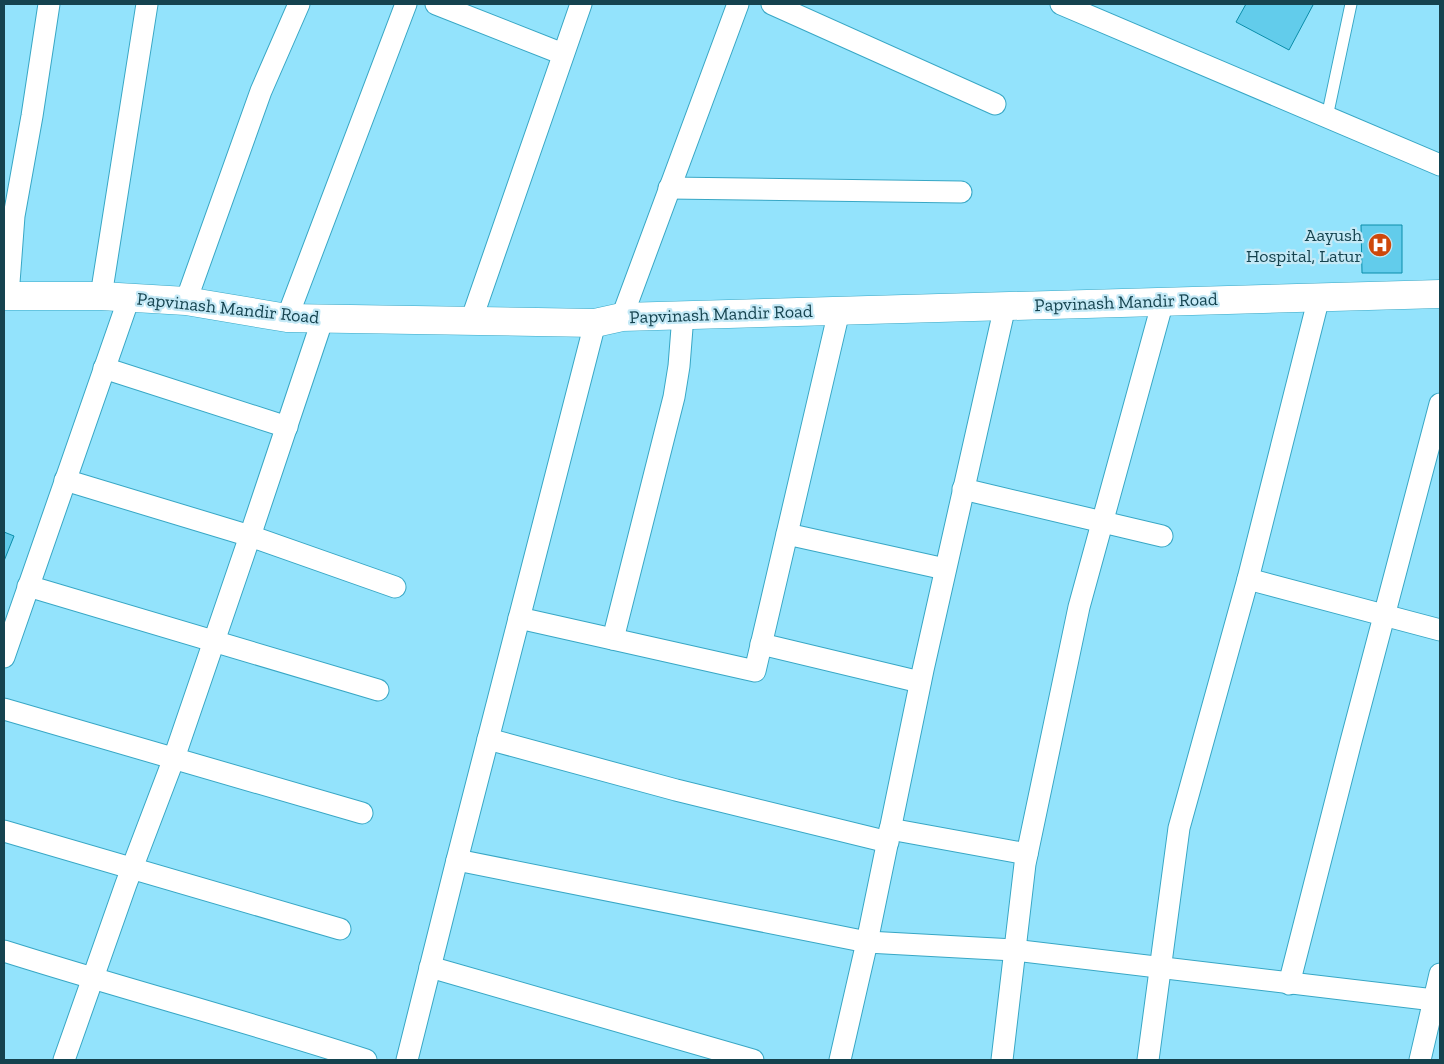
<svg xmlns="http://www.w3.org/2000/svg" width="1444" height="1064" font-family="'Zilla Slab',serif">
  <rect width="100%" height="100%" fill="#93e3fc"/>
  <!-- building -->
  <g fill="#62cceb" stroke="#0a8daa">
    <polygon points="1246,4 1312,4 1313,5 1289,50 1236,22"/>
    <polygon points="1361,225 1402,225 1402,273 1362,273"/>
    <polygon points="4,532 14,536 4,561"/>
  </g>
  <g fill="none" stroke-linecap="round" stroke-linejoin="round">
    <!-- service casing -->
    <g stroke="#38a7c5" stroke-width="13">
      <polyline id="service" points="1327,117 1351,4"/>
    </g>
    <!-- minor casing -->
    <g stroke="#38a7c5" stroke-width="23">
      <g id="minor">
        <polyline points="436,4 563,54"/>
        <polyline points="772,4 995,104"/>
        <polyline points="1061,4 1440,165"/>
        <polyline points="669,188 961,192"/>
        <polyline points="8,296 14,216 32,116 49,4"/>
        <polyline points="101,296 147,4"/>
        <polyline points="186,301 261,91 299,4"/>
        <polyline points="622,317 738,4"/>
        <polyline points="287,318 406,4"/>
        <polyline points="471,321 581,4"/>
        <polyline points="104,368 287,427"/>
        <polyline points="65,480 250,536 395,587"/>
        <polyline points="963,489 1162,536"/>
        <polyline points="787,534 945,569"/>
        <polyline points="1248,579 1440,630"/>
        <polyline points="28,586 378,690"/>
        <polyline points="519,618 755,671 839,311"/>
        <polyline points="613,639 674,397 679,366 683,315"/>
        <polyline points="761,644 920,682"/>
        <polyline points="4,657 129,298"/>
        <polyline points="4,709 362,813"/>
        <polyline points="488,739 676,790 888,842"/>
        <polyline points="890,829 1027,854"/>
        <polyline points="4,831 340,929"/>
        <polyline points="457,860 867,942 1014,950 1434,1000"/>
        <path d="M 4,951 C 124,989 246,1021 366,1060"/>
        <polyline points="430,967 753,1060"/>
        <polyline points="1289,984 1350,745 1440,404"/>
        <polyline points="64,1060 126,884 174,758 250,536 323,318"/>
        <polyline points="407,1060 457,860 595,323"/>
        <polyline points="840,1060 867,942 923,670 1005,306"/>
        <polyline points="1002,1060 1025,864 1079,607 1163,301"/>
        <polyline points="1148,1060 1179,828 1248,579 1319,297"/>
        <polyline points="1420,1060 1440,974"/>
      </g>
    </g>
    <!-- tertiary casing -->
    <g stroke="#38a7c5" stroke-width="29">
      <polyline id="tertiary" points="4,296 101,296 186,301 287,318 595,323 622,317 1440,294"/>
    </g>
    <!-- service -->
    <use href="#service" stroke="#fff" stroke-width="11"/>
    <!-- minor -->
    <use href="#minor" stroke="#fff" stroke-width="21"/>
    <!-- tertiary -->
    <use href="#tertiary" stroke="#fff" stroke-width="28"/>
  </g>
  <!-- icons -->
  <defs>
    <g id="hospital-disc" transform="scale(1.25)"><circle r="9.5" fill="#ce480b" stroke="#c4e9f6"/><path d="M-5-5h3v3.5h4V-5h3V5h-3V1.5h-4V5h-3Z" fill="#fff"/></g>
  </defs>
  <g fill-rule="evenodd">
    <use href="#hospital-disc" x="1380" y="245"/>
  </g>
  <g text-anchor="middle" stroke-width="4.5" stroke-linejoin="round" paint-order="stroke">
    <!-- poi labels -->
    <g font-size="18" fill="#15434f" stroke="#c4e9f6" text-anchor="end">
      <text x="1362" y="241">Aayush<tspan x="1362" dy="21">Hospital, Latur</tspan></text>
    </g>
    <!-- street labels -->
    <g font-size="18" fill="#15434f" stroke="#c4e9f6">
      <text transform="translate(1126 302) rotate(-2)" y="6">Papvinash Mandir Road</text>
      <text transform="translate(228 308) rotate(6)" y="6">Papvinash Mandir Road</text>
      <text transform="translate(721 314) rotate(-2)" y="6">Papvinash Mandir Road</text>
    </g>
  </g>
  <!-- border -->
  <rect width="1444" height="1064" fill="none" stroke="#15434f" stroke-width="10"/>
</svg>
